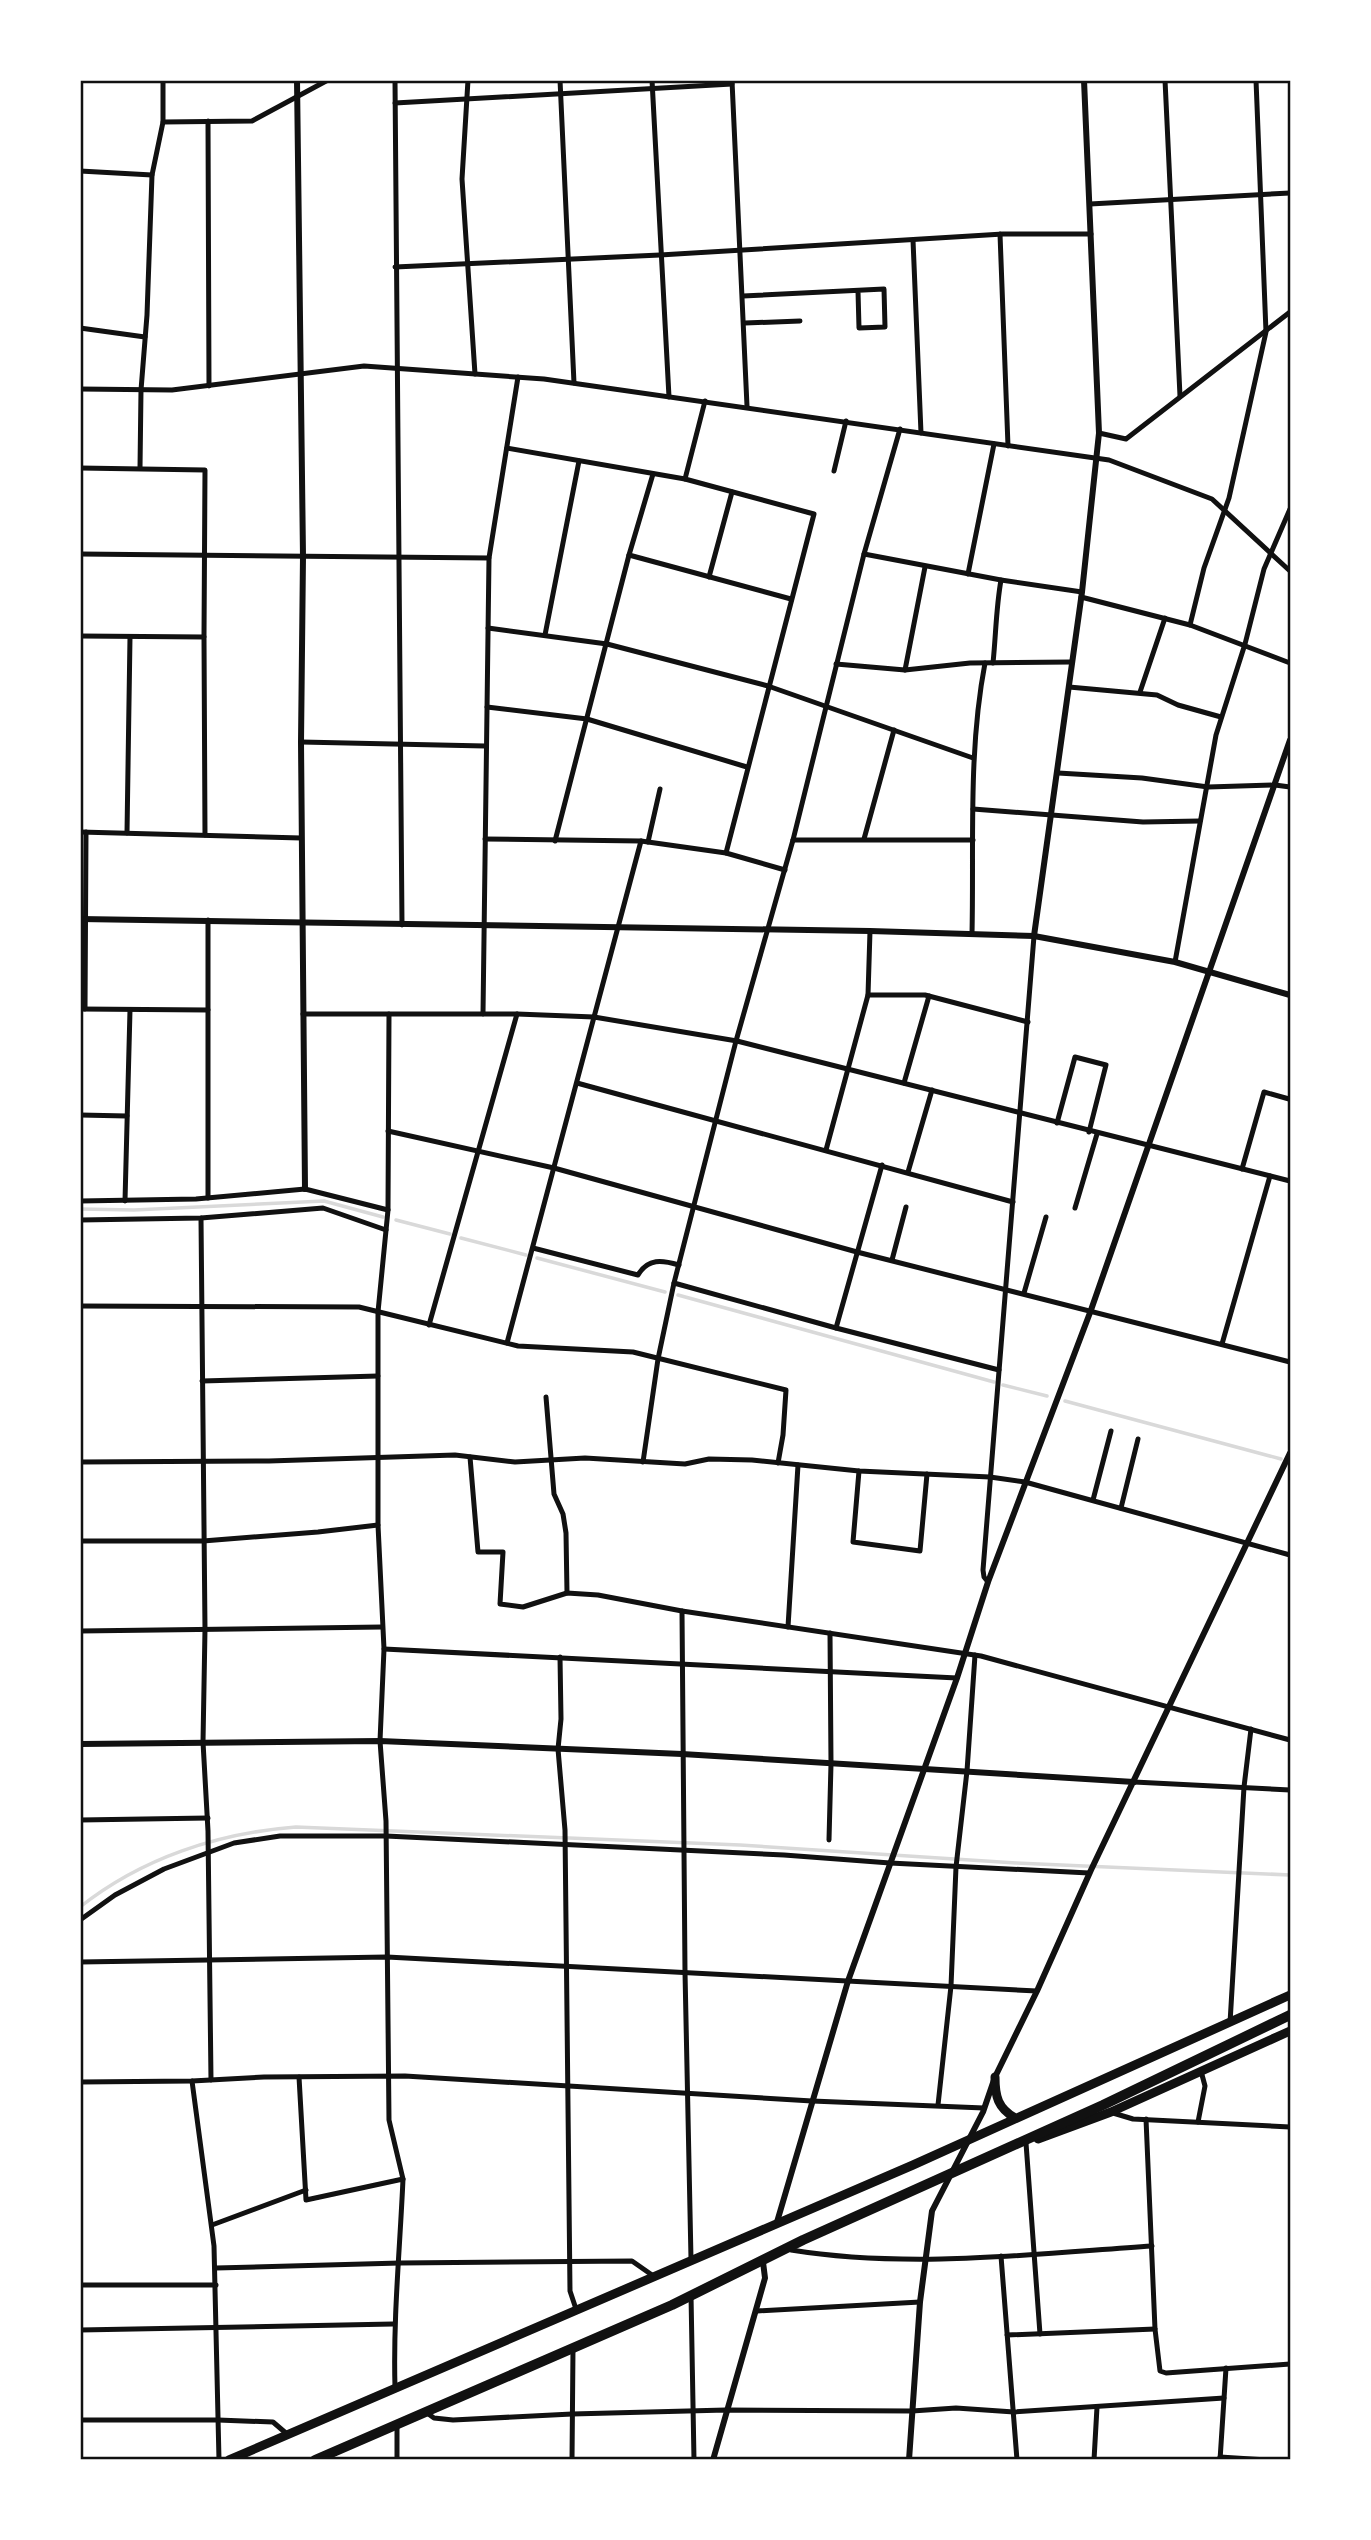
<svg xmlns="http://www.w3.org/2000/svg" width="1371" height="2540" font-family="Literata,serif">
  <rect width="100%" height="100%" fill="#fff"/>
  <g fill="none" stroke-linecap="round" stroke-linejoin="round">
    <!-- stream -->
    <g stroke="#d9d9d9" stroke-width="3.5">
      <polyline points="80,1209 134,1210 324,1201 383,1217"/>
      <polyline points="396,1220 450,1234"/>
      <polyline points="461,1238 526,1255"/>
      <polyline points="537,1258 665,1292"/>
      <polyline points="678,1295 994,1382"/>
      <polyline points="1003,1385 1047,1396"/>
      <polyline points="1065,1401 1281,1459"/>
      <path d="M 80,1907 C 142,1858 218,1833 296,1827 L 740,1845 L 1016,1863 L 1290,1875"/>
    </g>
    <!-- minor -->
    <g stroke="#111" stroke-width="5">
      <polyline points="395,80 402,925"/>
      <polyline points="468,80 462,179 475,374"/>
      <polyline points="560,80 574,383"/>
      <polyline points="652,80 669,397"/>
      <polyline points="1165,80 1180,396"/>
      <polyline points="732,81 747,406"/>
      <polyline points="395,103 732,84"/>
      <polyline points="208,121 209,386"/>
      <polyline points="163,122 252,121 328,80"/>
      <polyline points="80,171 152,175"/>
      <polyline points="1090,204 1290,193"/>
      <polyline points="1000,234 1008,446"/>
      <polyline points="913,240 921,433"/>
      <polyline points="395,267 660,255 1003,234 1091,234"/>
      <polyline points="743,296 884,289 885,327 859,328 858,291"/>
      <polyline points="745,323 800,321"/>
      <polyline points="80,328 145,337"/>
      <polyline points="80,389 172,390 364,366 544,379 1109,460 1212,499 1290,571"/>
      <polyline points="900,429 864,554 793,840 736,1041 674,1283 836,1328 999,1370"/>
      <polyline points="1099,433 1126,439 1290,312"/>
      <polyline points="507,448 685,479 814,514 726,853"/>
      <polyline points="80,468 205,470 204,637 205,835"/>
      <polyline points="140,468 141,390 147,315 152,175 163,122 163,80"/>
      <polyline points="834,471 846,421"/>
      <polyline points="685,479 705,401"/>
      <polyline points="80,554 489,558"/>
      <polyline points="864,554 1001,580 1082,592"/>
      <polyline points="629,555 791,599"/>
      <polyline points="968,574 994,444"/>
      <polyline points="709,577 732,492"/>
      <polyline points="1081,597 1190,625 1290,663"/>
      <polyline points="1190,625 1204,568 1229,498 1266,332 1256,80"/>
      <polyline points="488,628 607,644 768,686 973,758"/>
      <polyline points="545,635 579,461"/>
      <polyline points="80,636 204,637"/>
      <path d="M 993,663 C 996,634 996,608 1001,580"/>
      <polyline points="836,664 905,670 970,663 1072,662"/>
      <polyline points="905,670 925,567"/>
      <polyline points="1069,687 1157,695 1178,705 1221,717"/>
      <polyline points="1140,692 1165,618"/>
      <polyline points="487,707 587,719 747,767"/>
      <polyline points="301,742 485,746"/>
      <polyline points="1058,773 1142,778 1208,787 1275,785 1290,787"/>
      <polyline points="973,809 1143,822 1200,821"/>
      <polyline points="80,832 301,838"/>
      <polyline points="127,833 130,637"/>
      <polyline points="485,839 641,841 726,853 785,870"/>
      <polyline points="864,839 894,730"/>
      <polyline points="793,840 973,840"/>
      <polyline points="555,841 629,555 653,474"/>
      <polyline points="648,842 660,789"/>
      <polyline points="208,920 208,1198"/>
      <path d="M 972,934 C 974,843 968,752 985,663"/>
      <polyline points="1175,962 1216,735 1245,644 1264,569 1290,509"/>
      <polyline points="868,995 925,995 1028,1022"/>
      <polyline points="80,1009 208,1010"/>
      <polyline points="85,1009 86,832"/>
      <polyline points="303,1014 517,1014 594,1017 737,1041 1290,1181"/>
      <polyline points="389,1014 388,1210 378,1312 378,1525 384,1649 380,1741 386,1821 389,2120 403,2179"/>
      <polyline points="483,1014 489,558 518,377"/>
      <polyline points="577,1083 1013,1202"/>
      <polyline points="904,1083 929,996"/>
      <polyline points="80,1115 127,1116"/>
      <polyline points="1057,1123 1075,1057 1106,1065 1089,1132"/>
      <polyline points="388,1131 554,1168 857,1252 1290,1362"/>
      <polyline points="826,1150 868,995 870,931"/>
      <polyline points="1242,1169 1264,1092 1289,1099 1290,1097"/>
      <polyline points="908,1172 932,1090"/>
      <polyline points="80,1201 196,1199 305,1189 388,1210"/>
      <polyline points="125,1201 130,1010"/>
      <polyline points="1075,1208 1097,1134"/>
      <polyline points="201,1218 205,1629 203,1742 208,1831 211,2080"/>
      <polyline points="80,1220 201,1218 323,1208 386,1230"/>
      <path d="M 533,1248 L 638,1275 C 648,1258 662,1260 679,1265"/>
      <polyline points="892,1260 906,1207"/>
      <polyline points="1024,1293 1046,1217"/>
      <polyline points="80,1306 359,1307 518,1346 633,1352 786,1390 783,1435 778,1463"/>
      <polyline points="429,1325 517,1014"/>
      <polyline points="836,1328 882,1165"/>
      <polyline points="507,1343 641,841"/>
      <polyline points="1222,1344 1270,1176"/>
      <polyline points="202,1381 378,1376"/>
      <polyline points="546,1397 554,1494 563,1514 566,1533 567,1593"/>
      <polyline points="470,1457 478,1552 503,1552 500,1604 523,1607 567,1593 598,1595 682,1611"/>
      <polyline points="80,1462 269,1461 455,1455 515,1462 585,1458 685,1464 709,1459 752,1460 859,1471 990,1477 1025,1482 1290,1555"/>
      <polyline points="643,1462 658,1359 674,1283"/>
      <polyline points="859,1471 853,1542 920,1551 927,1474"/>
      <polyline points="1093,1500 1111,1431"/>
      <polyline points="1121,1508 1138,1439"/>
      <polyline points="80,1541 203,1541 318,1532 378,1525"/>
      <polyline points="988,1582 984,1577 983,1570 1034,936"/>
      <polyline points="788,1627 798,1465"/>
      <polyline points="80,1631 382,1627"/>
      <polyline points="384,1649 957,1678"/>
      <polyline points="560,1657 561,1719 558,1749 565,1830 570,2291 576,2309"/>
      <polyline points="1134,1782 1290,1790"/>
      <polyline points="80,1820 208,1818"/>
      <polyline points="829,1840 831,1764 830,1633"/>
      <polyline points="80,1920 115,1895 164,1869 234,1843 280,1836 386,1836 784,1855 890,1863 1089,1873"/>
      <polyline points="80,1962 387,1957 1037,1991"/>
      <polyline points="1230,2023 1244,1787 1251,1729"/>
      <path d="M 299,2077 L 306,2200 L 403,2179 C 400,2248 393,2318 395,2387"/>
      <polyline points="192,2081 214,2246 219,2460"/>
      <polyline points="80,2082 192,2081 264,2077 405,2076 812,2101 984,2108"/>
      <polyline points="938,2105 951,1986 956,1867 967,1771 975,1655"/>
      <polyline points="1113,2113 1133,2119 1290,2127"/>
      <polyline points="1146,2119 1155,2329 1160,2371 1166,2373 1290,2364"/>
      <polyline points="1198,2122 1205,2086 1201,2071"/>
      <polyline points="1026,2143 1040,2334"/>
      <polyline points="212,2225 306,2190"/>
      <path d="M 791,2250 C 909,2269 1033,2254 1152,2246"/>
      <polyline points="1001,2256 1017,2460"/>
      <polyline points="691,2259 685,1972 682,1611 981,1656 1290,1740"/>
      <polyline points="216,2268 400,2263 632,2261 652,2275"/>
      <polyline points="80,2285 216,2285"/>
      <polyline points="691,2295 694,2460"/>
      <polyline points="757,2311 920,2302"/>
      <polyline points="80,2330 393,2324"/>
      <polyline points="1007,2335 1155,2329"/>
      <polyline points="427,2413 434,2418 453,2420 572,2414 726,2410 912,2411 956,2408 1014,2412 1224,2398"/>
      <polyline points="80,2420 218,2420 273,2422 287,2434"/>
      <polyline points="397,2424 397,2460"/>
      <polyline points="1220,2457 1267,2460"/>
      <polyline points="572,2460 573,2348"/>
      <polyline points="1094,2460 1097,2407"/>
      <polyline points="1220,2460 1226,2368"/>
    </g>
    <!-- tertiary -->
    <g stroke="#111" stroke-width="6">
      <polyline points="297,80 303,556 301,742 305,1189"/>
      <polyline points="80,919 870,931 1034,936 1175,962 1290,995"/>
      <polyline points="1034,936 1082,592 1099,433 1084,80"/>
      <polyline points="80,1744 380,1741 682,1754 1134,1782"/>
      <polyline points="777,2222 848,1981 957,1678 988,1582 1091,1310 1290,740"/>
      <polyline points="713,2460 765,2278 763,2262"/>
      <polyline points="909,2460 920,2302 932,2211 983,2112 995,2077 1037,1991 1091,1870 1290,1453"/>
    </g>
    <!-- trunk -->
    <g stroke="#111" stroke-width="9">
      <path d="M 995,2077 C 995,2097 998,2108 1015,2118"/>
      <polyline points="1038,2139 1111,2112 1290,2031"/>
      <polyline points="229,2460 913,2165 1290,1995"/>
    </g>
    <!-- motorway -->
    <polyline stroke="#111" stroke-width="10" points="315,2460 672,2305 803,2240 1103,2105 1290,2015"/>
  </g>
  <!-- border -->
  <rect width="1371" height="2540" fill="none" stroke="#ffffff" stroke-width="164"/>
  <rect x="82" y="82" width="1207" height="2376" fill="none" stroke="#111" stroke-width="2.5"/>
</svg>
